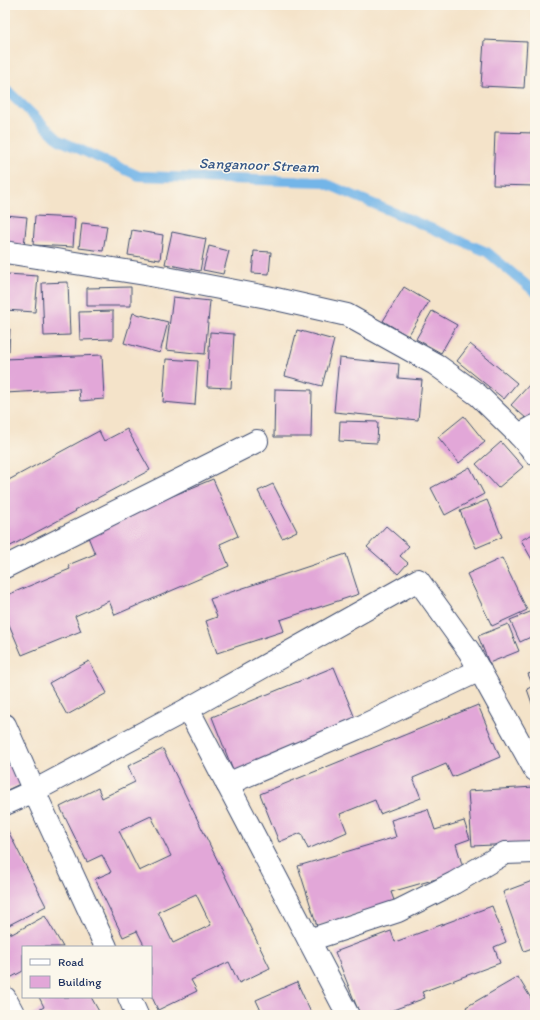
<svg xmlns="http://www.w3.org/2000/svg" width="540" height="1020" font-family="Itim,sans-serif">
  <rect width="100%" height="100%" fill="#fbf7ec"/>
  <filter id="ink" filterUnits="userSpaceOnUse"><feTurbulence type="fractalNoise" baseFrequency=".025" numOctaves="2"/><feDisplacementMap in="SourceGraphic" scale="8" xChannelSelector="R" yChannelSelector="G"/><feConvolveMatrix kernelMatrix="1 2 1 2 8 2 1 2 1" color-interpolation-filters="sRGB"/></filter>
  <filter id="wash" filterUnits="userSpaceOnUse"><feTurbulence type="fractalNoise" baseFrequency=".012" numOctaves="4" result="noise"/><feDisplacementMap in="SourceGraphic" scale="16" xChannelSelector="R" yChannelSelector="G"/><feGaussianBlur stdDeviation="0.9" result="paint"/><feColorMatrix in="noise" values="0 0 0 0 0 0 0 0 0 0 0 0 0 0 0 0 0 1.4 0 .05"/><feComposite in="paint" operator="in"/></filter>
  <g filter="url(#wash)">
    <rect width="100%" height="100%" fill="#f4e3c9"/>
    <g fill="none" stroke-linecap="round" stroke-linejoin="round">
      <!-- stream -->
      <polyline stroke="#73b5e8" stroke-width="10" points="5,88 59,140 139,176 322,182 487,252 535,292"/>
    </g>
    <g id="blocks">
      <!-- building -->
      <g fill="#e2a7d8" fill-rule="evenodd">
        <polygon points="484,40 527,42 524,88 481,86"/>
        <polygon points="495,132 535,133 535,186 493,185"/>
        <polygon points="5,215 27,217 24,246 5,244"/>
        <polygon points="35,216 75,218 73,247 33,245"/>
        <polygon points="82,223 107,226 103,251 79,248"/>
        <polygon points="132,230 163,235 160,260 128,255"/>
        <polygon points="172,232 206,239 200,271 165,264"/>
        <polygon points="209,246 229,251 223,274 203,270"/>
        <polygon points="254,251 271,252 269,274 252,273"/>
        <polygon points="7,274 38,276 35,312 5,310"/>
        <polygon points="68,282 70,335 44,336 42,283"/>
        <polygon points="131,287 131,306 87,306 87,288"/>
        <polygon points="404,287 429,302 408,336 383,321"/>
        <polygon points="173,297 210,301 205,354 166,350"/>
        <polygon points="113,311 113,339 80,340 79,312"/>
        <polygon points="432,311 457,325 441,353 416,339"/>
        <polygon points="133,313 168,322 160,353 124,343"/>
        <polygon points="5,329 10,329 9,351 5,351"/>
        <polygon points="297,330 334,340 322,386 285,376"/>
        <polygon points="210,332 234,334 231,388 207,387"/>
        <polygon points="470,344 517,383 504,399 457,361"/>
        <polygon points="102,355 104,399 80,401 79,389 5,393 5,359"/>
        <polygon points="339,358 399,364 398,378 422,380 418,420 334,412"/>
        <polygon points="166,359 198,361 195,405 163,402"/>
        <polygon points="530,384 535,388 535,426 511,405"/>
        <polygon points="275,389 312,390 311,437 274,437"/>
        <polygon points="464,416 485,442 459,463 438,437"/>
        <polygon points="340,421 378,422 377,443 339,441"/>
        <polygon points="127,429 150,470 75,510 76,511 5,549 5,482 99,431 104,441"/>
        <polygon points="501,442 523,467 498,488 476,464"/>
        <polygon points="470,467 484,494 445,515 431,488"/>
        <polygon points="213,479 238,536 220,544 229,566 115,615 109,601 75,616 81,631 22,655 5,615 5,596 70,569 68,565 95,554 86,532"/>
        <polygon points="273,484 297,531 282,538 258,491"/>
        <polygon points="487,500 502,537 476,548 460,511"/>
        <polygon points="386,526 409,546 400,556 408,563 398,574 367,547"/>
        <polygon points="535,533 535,565 521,540"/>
        <polygon points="346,554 359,594 280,620 284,631 217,653 206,621 217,617 210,599"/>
        <polygon points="502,558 527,610 492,626 467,574"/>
        <polygon points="535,610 535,635 520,642 510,620"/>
        <polygon points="508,624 519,651 489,663 478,636"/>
        <polygon points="89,661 107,693 67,715 49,683"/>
        <polygon points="334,667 357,723 234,773 212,717"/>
        <polygon points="535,672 535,712 527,689 533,686 528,674"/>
        <polygon points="478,705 500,757 452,777 446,764 413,778 421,798 380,814 375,800 340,814 347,832 308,849 301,833 279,842 260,794"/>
        <polygon points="5,745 22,783 5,791"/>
        <path d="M 163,749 L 270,968 L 239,983 L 229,962 L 191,980 L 197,991 L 158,1010 L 151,995 L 151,947 L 145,947 L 137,931 L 123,937 L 95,879 L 111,872 L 102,855 L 87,862 L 60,807 L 98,788 L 102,798 L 135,782 L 128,766 ZM 151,816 L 171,856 L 139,871 L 119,831 ZM 196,894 L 211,925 L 173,943 L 158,912 Z"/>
        <polygon points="534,787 535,843 472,846 468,791"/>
        <polygon points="428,809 435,830 464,821 470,839 456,844 464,871 391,892 395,903 317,926 298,866 396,837 391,820"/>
        <polygon points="7,829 46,906 5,927 5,830"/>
        <polygon points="535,880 535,947 524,951 503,892"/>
        <polygon points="492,906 506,942 494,947 500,963 422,992 425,998 380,1015 360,1015 335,952 391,931 395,942"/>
        <polygon points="45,916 63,947 23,947 23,971 10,978 5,969 5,935 11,932 12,934"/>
        <polygon points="518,977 535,1005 535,1015 458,1015 467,1009 466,1007"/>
        <polygon points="297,982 312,1015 257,1015 262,1013 256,1000"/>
        <polygon points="39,997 91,997 101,1015 30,1015 44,1007"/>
      </g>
    </g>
  </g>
  <g filter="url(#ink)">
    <use href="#blocks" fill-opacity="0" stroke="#3c4a6e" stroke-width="1"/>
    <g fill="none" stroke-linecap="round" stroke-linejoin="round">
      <!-- street casing -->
      <g stroke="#3c4a6e" stroke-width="24">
        <g id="street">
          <polyline points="5,252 145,274 267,297 347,315 435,364 478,395 519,435 529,446 535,454"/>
          <polyline points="519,435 535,426"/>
          <polyline points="5,567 257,441"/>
          <polyline points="188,709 348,1015"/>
          <polyline points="5,725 34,791 106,947"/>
          <polyline points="227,784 356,729 480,670"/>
          <polyline points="5,804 34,791 188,709 418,580 469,651 535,770"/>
          <polyline points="309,940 398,911 454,883 505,853 535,852"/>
          <polyline points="129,997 137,1015"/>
          <polyline points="5,998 14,1015"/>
        </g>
      </g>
      <!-- street -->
      <use href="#street" stroke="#fff" stroke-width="22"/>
    </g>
  </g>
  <g text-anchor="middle" stroke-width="3" stroke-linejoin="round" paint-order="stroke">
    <!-- water labels -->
    <g font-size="15" font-style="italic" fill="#355787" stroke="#fbf7ec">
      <text transform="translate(259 165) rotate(2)" y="5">Sanganoor Stream</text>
    </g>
  </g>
  <!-- margin -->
  <rect width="540" height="1020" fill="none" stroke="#fbf7ec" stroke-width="20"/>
  <!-- legend -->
  <rect x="22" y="946" width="130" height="52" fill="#fbf7ec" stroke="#a1a7b3"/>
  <rect x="30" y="959" width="20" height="6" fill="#ffffff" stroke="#a1a7b3"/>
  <text x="58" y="966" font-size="12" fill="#1b2f5e">Road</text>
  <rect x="30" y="976" width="20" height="12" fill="#e2a7d8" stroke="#a1a7b3"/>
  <text x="58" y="986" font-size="12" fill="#1b2f5e">Building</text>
</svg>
